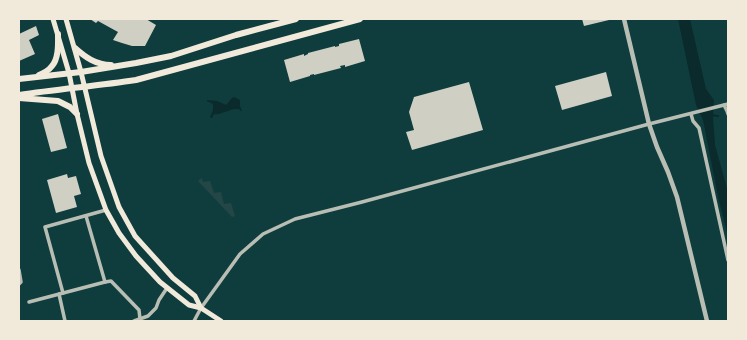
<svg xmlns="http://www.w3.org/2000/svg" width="747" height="340" font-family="'Open Sans',sans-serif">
  <rect width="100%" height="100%" fill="#0f3d3e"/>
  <!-- green -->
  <polygon fill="#244646" points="202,178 203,182 210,181 214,193 221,192 224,204 231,203 235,216 232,217 198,181"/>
  <!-- water -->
  <g fill="#0a2a2b">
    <polygon points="678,19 690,19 706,89 714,100 713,117 715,145 728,192 728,236 719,201 703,120 696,105"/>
    <path d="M 234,97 L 240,100 L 240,106 L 242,111 L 241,111 L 239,109 C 235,109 232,109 228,111 C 223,112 220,115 214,114 L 212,118 L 211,118 L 210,117 L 213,110 L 213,104 L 207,101 L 207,100 L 217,101 L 224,104 L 226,105 C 229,102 230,99 234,97 Z"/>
  </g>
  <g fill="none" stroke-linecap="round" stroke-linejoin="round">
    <!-- stream -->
    <polyline stroke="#0a2a2b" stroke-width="2" points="711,115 718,116"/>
  </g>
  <!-- building -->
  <g fill="#cfcfc3">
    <polygon points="90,19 146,19 156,25 145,46 132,46 122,43 113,40 118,32 98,21 96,23"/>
    <polygon points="582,19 609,19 609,20 584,26"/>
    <polygon points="36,26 39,35 29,40 35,54 19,61 19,34"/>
    <polygon points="359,39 365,61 345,67 345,65 340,66 341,68 314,75 314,74 310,75 310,76 290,82 284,60 304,54 304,56 308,54 308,53 335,46 335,47 339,46 339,44"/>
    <polygon points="606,72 612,96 562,110 555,86"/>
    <polygon points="469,82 483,130 412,150 406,132 414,130 409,112 414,97"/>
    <polygon points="58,114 67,148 51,152 42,119"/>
    <polygon points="67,174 68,178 76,176 81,194 74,196 77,207 56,213 47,180"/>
  </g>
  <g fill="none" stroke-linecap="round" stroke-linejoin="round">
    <!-- minor -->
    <g stroke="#b8beb3" stroke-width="3.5">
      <polyline points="724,105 727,111 728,114"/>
      <polyline points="691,114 693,121 699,128 728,260"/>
      <polyline points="86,216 105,282"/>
      <polyline points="19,270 21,282 19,284"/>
      <polyline points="63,293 45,227 106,210"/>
      <polyline points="59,294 65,321"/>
      <polyline points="29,302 105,282 111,281 139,310 140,319"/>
      <polyline points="134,321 148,316 156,308 159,300 167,288"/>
      <polyline points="194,321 201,308 240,254 263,234 295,219 362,202 649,124 728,104"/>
    </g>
    <!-- tertiary -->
    <polyline stroke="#b8beb3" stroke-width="4.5" points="624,19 649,124 657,147 668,172 677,197 707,321"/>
    <!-- secondary -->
    <g stroke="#f1e9da" stroke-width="5">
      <polyline points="53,19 69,73 77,114 89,163 106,210 119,233 136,256 160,282 189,305 201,308 221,321"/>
      <polyline points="66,19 81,72 101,156 119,207 135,236 173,278 195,296 201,308"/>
    </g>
    <!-- trunk -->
    <g stroke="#f1e9da" stroke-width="6">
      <path d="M 75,48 C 85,57 96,65 111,65"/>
      <path d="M 39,75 C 44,73 49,70 52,66 C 59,58 58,43 58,34"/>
      <polyline points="19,79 81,72 136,63 171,56 236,35 296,19"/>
      <path d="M 19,95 C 58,89 97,86 136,80 L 360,19"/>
      <polyline points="19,98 58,101 70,107 77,114"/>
    </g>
  </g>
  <!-- border -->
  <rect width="747" height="340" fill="none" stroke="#f1e9da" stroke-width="40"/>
</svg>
